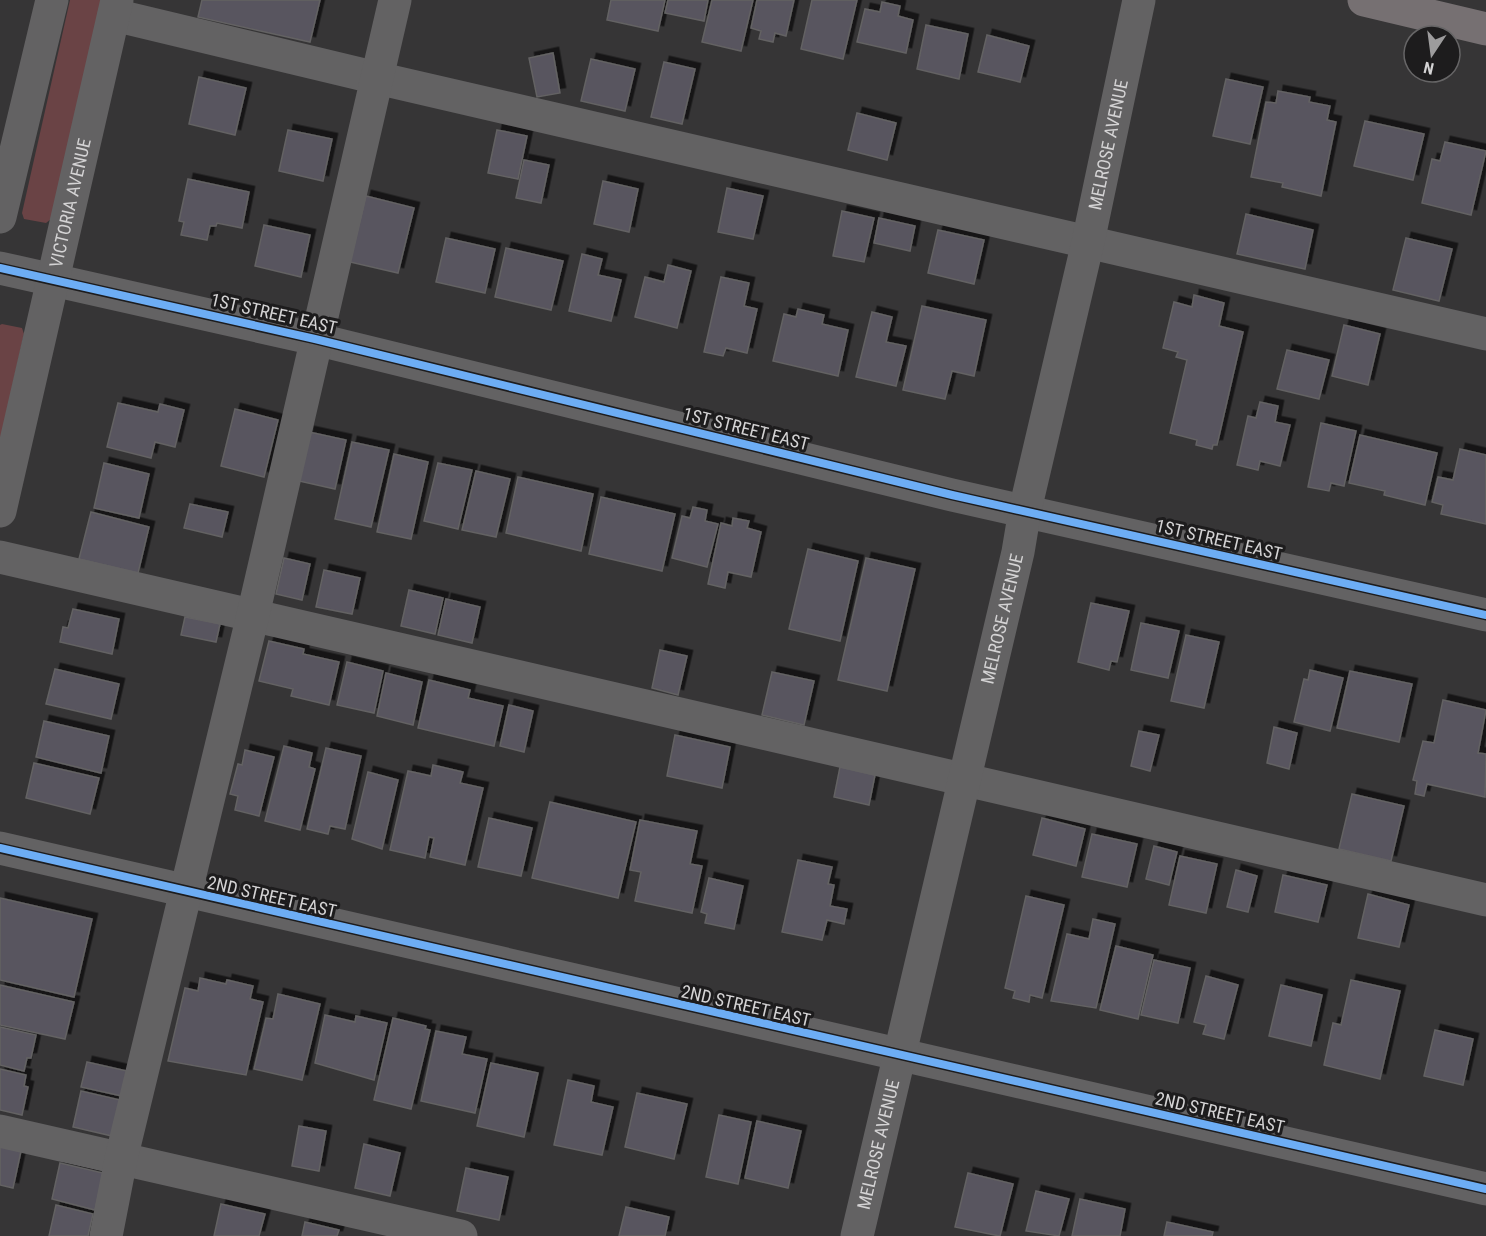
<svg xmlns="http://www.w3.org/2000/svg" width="1486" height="1236" font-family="'Roboto Condensed',sans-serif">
  <defs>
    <filter id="shadow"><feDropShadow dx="5.5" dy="-5.5" stdDeviation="0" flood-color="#0009"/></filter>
  </defs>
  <rect width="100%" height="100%" fill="#363536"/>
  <!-- green -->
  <g fill="#6a4345">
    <polygon points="70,0 102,0 51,219 46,223 24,219 22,213"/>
    <polygon points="2,324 22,328 24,334 0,441 0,325"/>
  </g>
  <!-- building -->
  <g fill="#58545e" stroke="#636263" stroke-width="1.5" filter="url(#shadow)">
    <polygon points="202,0 320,0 310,42 198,17"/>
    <polygon points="611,0 665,0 658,31 607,20"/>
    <polygon points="668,0 708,0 704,21 665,13"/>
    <polygon points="712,0 753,0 741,51 702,42"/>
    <polygon points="757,0 794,0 786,36 775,33 773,42 759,39 761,31 751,28"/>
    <polygon points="812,0 857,0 843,59 801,49"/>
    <polygon points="882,2 900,6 898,16 913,20 906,53 857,42 865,9 880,12"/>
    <polygon points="926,25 968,34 959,79 917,69"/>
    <polygon points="987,35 1029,46 1020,82 978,72"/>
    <polygon points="553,53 560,93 537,97 529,58"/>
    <polygon points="591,59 635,69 625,111 581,101"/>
    <polygon points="664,62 695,69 682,124 651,117"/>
    <polygon points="199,77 246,88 235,135 189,124"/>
    <polygon points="1226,79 1263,87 1250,144 1213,136"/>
    <polygon points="1278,91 1310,97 1309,102 1330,106 1327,120 1336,122 1321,196 1282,187 1283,183 1251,177 1266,102 1276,103"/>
    <polygon points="857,113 896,123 887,160 848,150"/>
    <polygon points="1365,121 1424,134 1413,180 1354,166"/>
    <polygon points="288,130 332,139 323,181 279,171"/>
    <polygon points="497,130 527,136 518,179 488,173"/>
    <polygon points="1445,142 1486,151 1471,215 1422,203 1432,159 1440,161"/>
    <polygon points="524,160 549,165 541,203 516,198"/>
    <polygon points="188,179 249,192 242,228 217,223 216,226 210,226 207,240 181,235 184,222 179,221"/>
    <polygon points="603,181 638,189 629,232 594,224"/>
    <polygon points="727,188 763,196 753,239 718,232"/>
    <polygon points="366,196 414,208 398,273 350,262"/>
    <polygon points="842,211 874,218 864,262 833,256"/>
    <polygon points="1246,214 1313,230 1305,269 1237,254"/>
    <polygon points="879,218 915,226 910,251 874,243"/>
    <polygon points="264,225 310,235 301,277 255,266"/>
    <polygon points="938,230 984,240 974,284 928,273"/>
    <polygon points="446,238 495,249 485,293 436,282"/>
    <polygon points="1406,238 1452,249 1439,301 1393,290"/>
    <polygon points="506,248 563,261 551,310 495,297"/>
    <polygon points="582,254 602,259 598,275 621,280 611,321 569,311"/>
    <polygon points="668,265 691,271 677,328 635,317 645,277 664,282"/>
    <polygon points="721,277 749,283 744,306 757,309 747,353 726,348 723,356 704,352"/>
    <polygon points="1194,295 1224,303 1219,326 1243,332 1217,445 1213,445 1212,449 1196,445 1197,440 1170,433 1187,360 1176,357 1178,352 1163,348 1174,302 1192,307"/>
    <polygon points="922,306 986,320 974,376 952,371 945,399 903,390"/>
    <polygon points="798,309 824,315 822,324 848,330 838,376 773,361 784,314 796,317"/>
    <polygon points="872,312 892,317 886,342 906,346 896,386 856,377"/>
    <polygon points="1344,325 1380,334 1368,385 1332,376"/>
    <polygon points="1287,350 1329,360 1319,399 1277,389"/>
    <polygon points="1260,402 1278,406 1275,422 1290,425 1280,466 1260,461 1258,470 1237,465 1248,416 1256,418"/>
    <polygon points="118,403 158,412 160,404 184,410 175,447 155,442 151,458 107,447"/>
    <polygon points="235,409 278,420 264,477 221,466"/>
    <polygon points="1321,423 1356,431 1344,486 1331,483 1329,491 1308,487"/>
    <polygon points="309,432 346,440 335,489 299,481"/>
    <polygon points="1360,435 1437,453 1425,505 1384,495 1385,491 1349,483"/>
    <polygon points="352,442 389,450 371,527 335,519"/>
    <polygon points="1460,449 1486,455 1486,524 1441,514 1443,505 1432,502 1438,477 1453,480"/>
    <polygon points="394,454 428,462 411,539 377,532"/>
    <polygon points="104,463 149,474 139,518 94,508"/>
    <polygon points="438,463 472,470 458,529 424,521"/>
    <polygon points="476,471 510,479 496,537 462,530"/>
    <polygon points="518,477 593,494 581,551 506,533"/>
    <polygon points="601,497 675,514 662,571 589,554"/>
    <polygon points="190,504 228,512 222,537 184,528"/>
    <polygon points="693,507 707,510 705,521 718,524 707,567 672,558 682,516 690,518"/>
    <polygon points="91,512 149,527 138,573 79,559"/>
    <polygon points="733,518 749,521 747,528 761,532 751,577 728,572 725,588 708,584 721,523 732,526"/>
    <polygon points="808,549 858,561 840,641 789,629"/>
    <polygon points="284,558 310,564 302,600 276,594"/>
    <polygon points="866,558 915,569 887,691 838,680"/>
    <polygon points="324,570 360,578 352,614 316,607"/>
    <polygon points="409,590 443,598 435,634 401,626"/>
    <polygon points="446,599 480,607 472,643 438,635"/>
    <polygon points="1091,603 1129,611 1117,662 1111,661 1109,670 1078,662"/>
    <polygon points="73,609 119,619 112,654 60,642 63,627 68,628"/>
    <polygon points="185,617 220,624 216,642 181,635"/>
    <polygon points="1141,623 1179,631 1168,678 1131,670"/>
    <polygon points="1186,635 1219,642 1204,708 1171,701"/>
    <polygon points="269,641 304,649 303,654 339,662 329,705 291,696 293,689 259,681"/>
    <polygon points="660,650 687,656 678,695 652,688"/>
    <polygon points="347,662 383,671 374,713 337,705"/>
    <polygon points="55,669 119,684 111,719 46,704"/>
    <polygon points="1310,670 1343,678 1330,731 1294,722 1304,679 1308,680"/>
    <polygon points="1350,671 1412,684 1399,742 1337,728"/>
    <polygon points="772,672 814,681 804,725 762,715"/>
    <polygon points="386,673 422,682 413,725 377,716"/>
    <polygon points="429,680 470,690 468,698 503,706 494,746 418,728"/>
    <polygon points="1443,700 1486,710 1478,753 1486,754 1485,797 1427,784 1424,796 1415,794 1417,781 1413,780 1423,741 1434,743"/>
    <polygon points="509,705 533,711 524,752 500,746"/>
    <polygon points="44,721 109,736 101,773 36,757"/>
    <polygon points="1274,727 1297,733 1289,769 1267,763"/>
    <polygon points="1139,731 1159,735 1150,771 1131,766"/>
    <polygon points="675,735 730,747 722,788 667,776"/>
    <polygon points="284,746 312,753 309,767 315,769 300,830 265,821"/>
    <polygon points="326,748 361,756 345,829 330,826 328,834 307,829"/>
    <polygon points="245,750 274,757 259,816 235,810 238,796 230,794 238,764 242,765"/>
    <polygon points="34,763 99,778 90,814 26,798"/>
    <polygon points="433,765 463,772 460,783 483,788 465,865 430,857 434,838 429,837 425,858 390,850 408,771 431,776"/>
    <polygon points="840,767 875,775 869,805 834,797"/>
    <polygon points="368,772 398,780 382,849 352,839"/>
    <polygon points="1352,794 1404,806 1391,861 1339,849"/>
    <polygon points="550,802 636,822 618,898 532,878"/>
    <polygon points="489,818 532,828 521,876 478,867"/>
    <polygon points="1042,818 1085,829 1076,866 1033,855"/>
    <polygon points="640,820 697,831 690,864 702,866 692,913 635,901 641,872 630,870"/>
    <polygon points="1092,834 1137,844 1127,887 1082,877"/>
    <polygon points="1154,846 1177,852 1169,885 1146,879"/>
    <polygon points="1180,856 1217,864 1206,913 1169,905"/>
    <polygon points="798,860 832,867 828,884 834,885 830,906 847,909 844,924 827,920 822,940 782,932"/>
    <polygon points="1236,870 1257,876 1248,912 1227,907"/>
    <polygon points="1283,875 1327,885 1318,922 1275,912"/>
    <polygon points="709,878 743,886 734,929 705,923 707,914 701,912"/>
    <polygon points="1368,894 1409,905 1399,947 1358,938"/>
    <polygon points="1026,896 1064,905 1042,998 1030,995 1029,1002 1013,998 1015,991 1005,988"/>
    <polygon points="0,898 92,919 74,997 0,980"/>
    <polygon points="1093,919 1115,924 1096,1008 1051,1001 1067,934 1089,939"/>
    <polygon points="1116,946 1153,955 1138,1019 1100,1010"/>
    <polygon points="1154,960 1190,968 1178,1023 1141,1015"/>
    <polygon points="1206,976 1238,985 1224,1039 1203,1034 1206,1025 1194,1022"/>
    <polygon points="200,978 226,984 227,980 253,986 250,999 263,1002 246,1075 168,1061 185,988 198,991"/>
    <polygon points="1351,980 1400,991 1380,1079 1324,1065 1333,1023 1341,1025"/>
    <polygon points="0,985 74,1002 65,1039 0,1025"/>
    <polygon points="1281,985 1322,995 1311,1046 1269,1036"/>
    <polygon points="278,994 320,1004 302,1080 254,1069 266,1018 273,1019"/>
    <polygon points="325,1015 355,1022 356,1016 387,1023 374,1080 315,1063"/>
    <polygon points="393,1018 426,1026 425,1029 430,1030 411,1109 374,1100"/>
    <polygon points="0,1027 36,1035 31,1058 27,1058 24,1071 0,1065"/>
    <polygon points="1435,1030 1473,1039 1463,1085 1424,1076"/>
    <polygon points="436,1031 466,1037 462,1054 487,1059 475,1113 421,1101"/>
    <polygon points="87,1062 127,1071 122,1096 81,1087"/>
    <polygon points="491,1063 538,1073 524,1137 477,1126"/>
    <polygon points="0,1069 26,1075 24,1086 28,1087 22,1115 0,1110"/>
    <polygon points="568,1080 594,1086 591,1102 613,1107 602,1155 554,1145"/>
    <polygon points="81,1091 120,1100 112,1136 73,1127"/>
    <polygon points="637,1093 687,1104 674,1159 625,1147"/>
    <polygon points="719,1115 751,1122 738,1184 706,1177"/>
    <polygon points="757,1121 801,1131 788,1188 745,1178"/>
    <polygon points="299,1126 326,1131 319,1171 292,1166"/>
    <polygon points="364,1144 400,1153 390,1196 355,1188"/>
    <polygon points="0,1146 21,1151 13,1188 0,1185"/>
    <polygon points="60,1163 103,1173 95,1210 52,1199"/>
    <polygon points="466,1168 508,1177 499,1220 457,1211"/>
    <polygon points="968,1173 1013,1184 1000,1236 955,1227"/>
    <polygon points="1036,1191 1069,1199 1059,1236 1026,1231"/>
    <polygon points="1080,1199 1125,1209 1120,1236 1072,1236"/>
    <polygon points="221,1204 265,1214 259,1236 214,1236"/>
    <polygon points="56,1205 93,1214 88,1236 49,1236"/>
    <polygon points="626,1207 669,1217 665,1236 619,1236"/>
    <polygon points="305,1222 339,1230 337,1236 302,1236"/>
    <polygon points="1167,1222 1213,1232 1212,1236 1164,1236"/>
  </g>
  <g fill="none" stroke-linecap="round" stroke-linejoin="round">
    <!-- minor -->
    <g stroke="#636263" stroke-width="33">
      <polyline points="114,15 377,78 1486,334"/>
      <polyline points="0,217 52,0"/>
      <polyline points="0,268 315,339 952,495 1486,615"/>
      <path id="s1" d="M 0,511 L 117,0"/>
      <polyline points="0,557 1486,900"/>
      <polyline points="0,848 1486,1189"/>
      <polyline points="0,1131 461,1236"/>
      <polyline points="106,1236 121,1159 253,615 395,0"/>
      <path id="s2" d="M 857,1236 L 1018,552 L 1025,510 L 1088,242 L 1139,0"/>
    </g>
    <!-- major -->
    <polyline stroke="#767072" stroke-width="33" points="1364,0 1486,29"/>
    <!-- cycleway casing -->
    <g stroke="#1d1c1d" stroke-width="11">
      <g id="cycleway">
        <polyline points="0,268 315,339 952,495 1486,615"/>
        <polyline points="0,848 1486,1189"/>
      </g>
    </g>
    <!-- cycleway -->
    <use href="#cycleway" stroke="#6dadf4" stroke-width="8"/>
  </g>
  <g text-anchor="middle" stroke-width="6" stroke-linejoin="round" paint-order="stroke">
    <!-- street labels -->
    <g font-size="18" fill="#d4d3d4" stroke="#1d1c1d">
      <text dy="6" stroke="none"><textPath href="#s2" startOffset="1120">MELROSE AVENUE</textPath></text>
      <text dy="6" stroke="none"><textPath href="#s1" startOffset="316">VICTORIA AVENUE</textPath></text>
      <text transform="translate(274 314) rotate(13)" y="6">1ST STREET EAST</text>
      <text transform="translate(746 429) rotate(14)" y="6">1ST STREET EAST</text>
      <text transform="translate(1219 540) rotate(13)" y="6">1ST STREET EAST</text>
      <text dy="6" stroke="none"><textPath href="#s2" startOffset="634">MELROSE AVENUE</textPath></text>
      <text transform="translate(272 897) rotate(13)" y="6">2ND STREET EAST</text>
      <text transform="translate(746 1006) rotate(13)" y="6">2ND STREET EAST</text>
      <text transform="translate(1220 1113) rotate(13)" y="6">2ND STREET EAST</text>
      <text dy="6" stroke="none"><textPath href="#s2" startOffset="94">MELROSE AVENUE</textPath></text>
    </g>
  </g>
  <!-- north arrow -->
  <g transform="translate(1432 54) rotate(193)"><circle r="28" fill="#1d1c1d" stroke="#666566" stroke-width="1.5"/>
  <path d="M0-4.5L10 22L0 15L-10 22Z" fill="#9d9c9d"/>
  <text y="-9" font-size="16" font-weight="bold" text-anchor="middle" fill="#d4d3d4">N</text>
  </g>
</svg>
